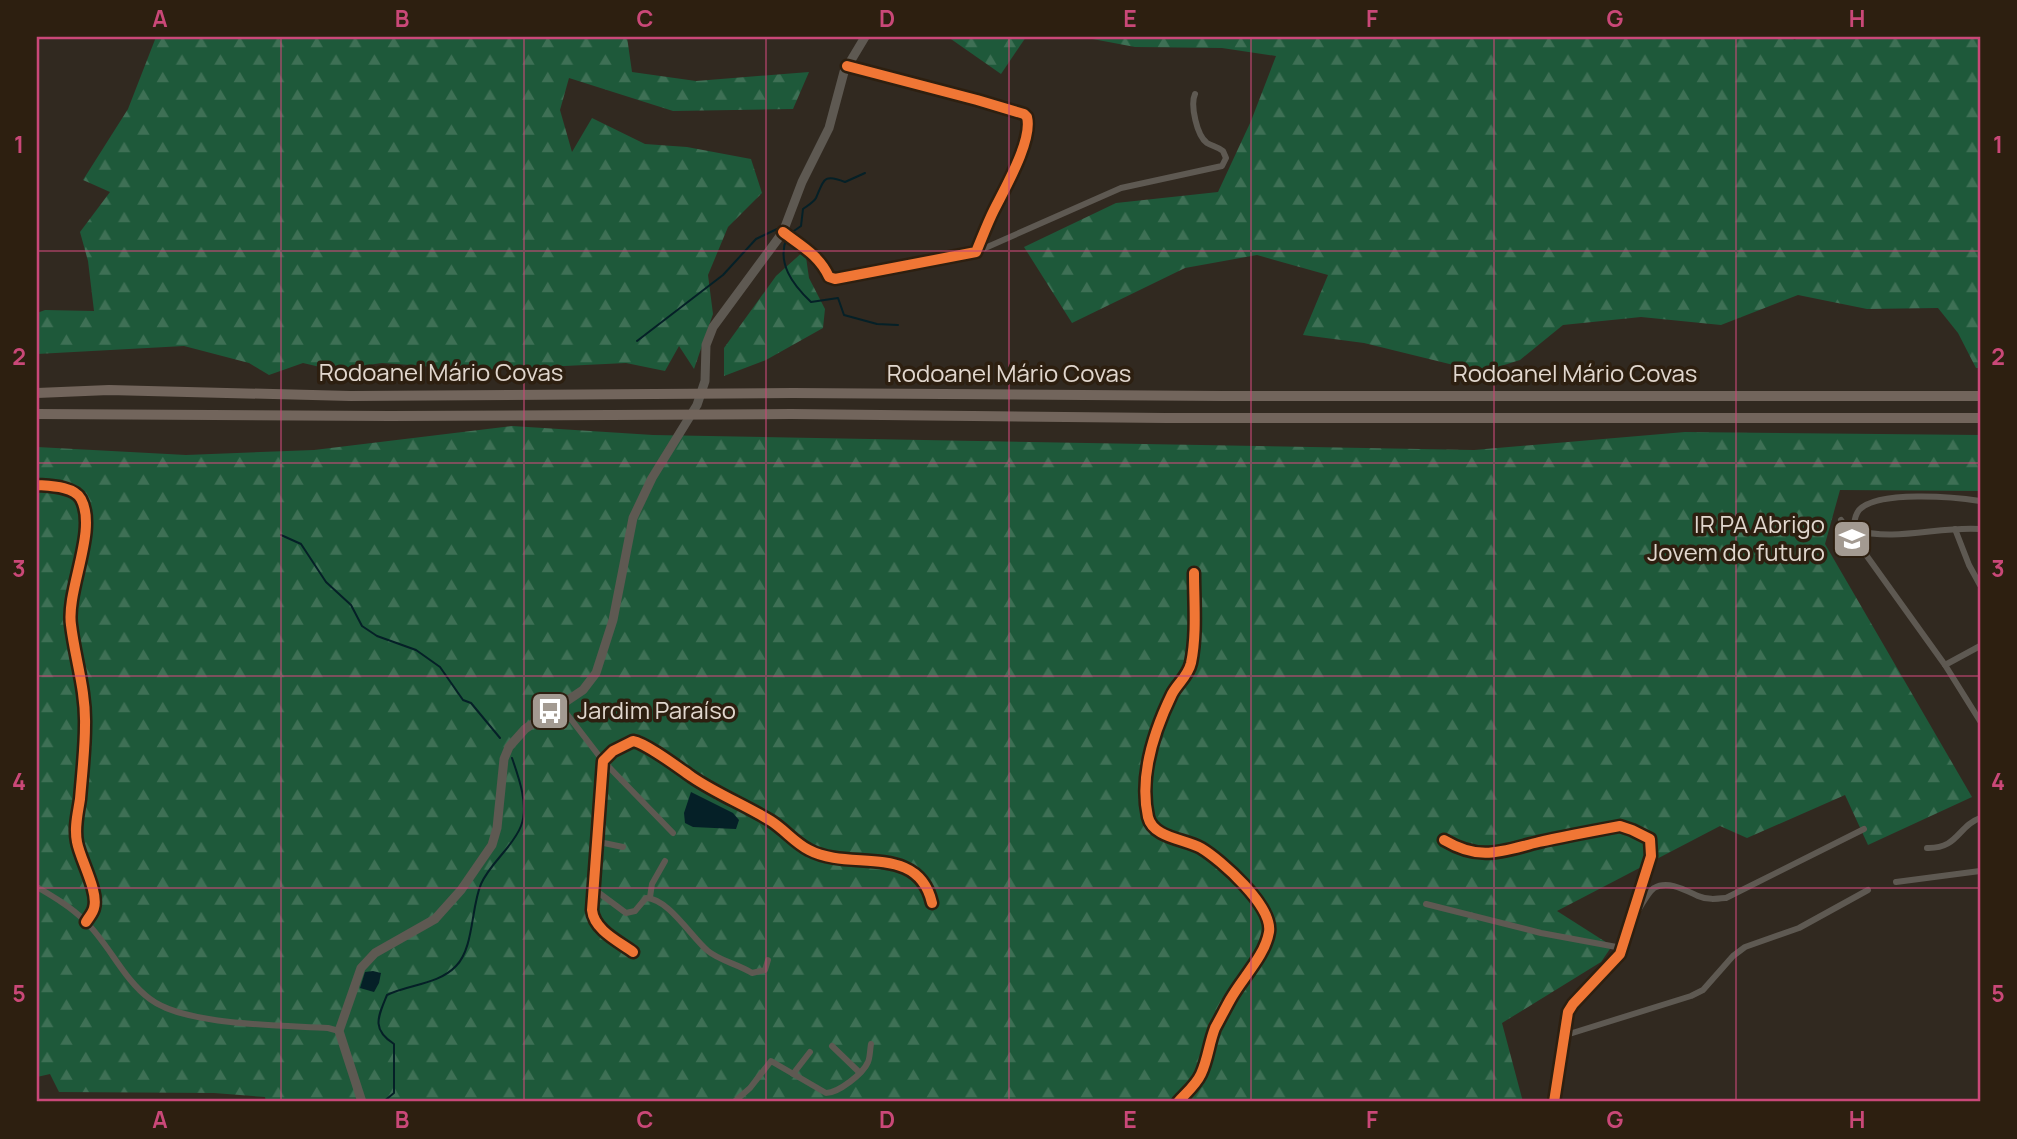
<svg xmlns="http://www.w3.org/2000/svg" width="2017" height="1139" font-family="Manrope,sans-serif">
  <defs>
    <pattern id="forest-firs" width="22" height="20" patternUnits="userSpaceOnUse" patternTransform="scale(1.75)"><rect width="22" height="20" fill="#1e593a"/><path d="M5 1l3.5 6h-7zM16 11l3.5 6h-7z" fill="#3e7055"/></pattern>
  </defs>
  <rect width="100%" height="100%" fill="#312920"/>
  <!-- forest -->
  <g fill="url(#forest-firs)">
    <polygon points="156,37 627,37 632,72 696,81 809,72 793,109 673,111 569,78 560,110 572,152 592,118 645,144 687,147 751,159 762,193 728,227 708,275 713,314 694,369 679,346 665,371 626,363 480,370 465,375 424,366 382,363 333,370 303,363 269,375 249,363 184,346 37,354 37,313 45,310 94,311 88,261 80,232 110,192 83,180 128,109"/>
    <polygon points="948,37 1026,37 1001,74"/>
    <polygon points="1082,37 1789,37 1795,40 1797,37 1980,37 1980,368 1976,368 1958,333 1938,308 1867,309 1798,295 1721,325 1641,317 1563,325 1520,360 1482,372 1364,343 1303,335 1328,275 1257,255 1185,268 1072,323 1024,247 1116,203 1218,192 1251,121 1276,56 1222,48 1135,47"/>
    <polygon points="805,250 809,278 825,309 823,328 766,360 724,376 724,348 776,276"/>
    <polygon points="512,426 653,435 1474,450 1685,432 1980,435 1980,491 1840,490 1825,544 1972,797 1868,845 1845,795 1747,838 1720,826 1557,911 1612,946 1601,962 1502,1023 1523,1102 266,1102 265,1097 214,1093 59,1092 50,1074 37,1077 37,447 186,455 314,450"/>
  </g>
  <!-- water -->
  <g fill="#052027">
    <polygon points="691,792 733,813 739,820 736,829 693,827 685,823 684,813"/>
    <polygon points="373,971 381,973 379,983 374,992 360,988 365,972"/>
  </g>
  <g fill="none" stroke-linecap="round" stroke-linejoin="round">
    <!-- stream -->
    <g stroke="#052027" stroke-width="2">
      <path d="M 791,233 L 801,226 L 803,209 C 807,206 814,202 816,198 C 824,180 823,173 845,182 L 865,173"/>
      <path d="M 787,237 C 776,263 793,285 811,302 L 838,298 L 844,315 L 877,324 L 898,325"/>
      <polyline points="637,341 723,275 756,239 777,229"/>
      <polyline points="281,535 301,544 326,582 351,605 362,626 377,636 416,650 440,667 463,700 471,703 500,738"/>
      <path d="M 383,1102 L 394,1093 L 394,1044 C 371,1029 378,1017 387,995 C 409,984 438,985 456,966 C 474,948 471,907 481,884 C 490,863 513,847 521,826 C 529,806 519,778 512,758"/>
    </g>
    <!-- street -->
    <g stroke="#5e5952" stroke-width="6">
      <path d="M 783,232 C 801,246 819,255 829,277 L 835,279 L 976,252 C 982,238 987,224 994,210 C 1005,188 1033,140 1027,117 L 1024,114 L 977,100 L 847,66"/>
      <path d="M 976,252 L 1121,188 L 1222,166 L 1226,158 L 1223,151 C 1218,147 1212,146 1207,143 C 1197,136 1190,105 1195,94"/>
      <path d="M 37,485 C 49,486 74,486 81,499 C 98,530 66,590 71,625 C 75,658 86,691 85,725 C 85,750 82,774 80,799 C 78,813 74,827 77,842 C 80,859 99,892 94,908 C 93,913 89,917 86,922"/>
      <polyline points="1841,520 1945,665 1980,721"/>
      <polyline points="1955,529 1969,565 1980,585"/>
      <path d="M 1854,530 C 1897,542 1938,526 1980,529"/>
      <path d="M 1855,537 C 1854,528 1853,518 1859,510 C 1878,490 1955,497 1980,501"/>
      <polyline points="1945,665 1980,646"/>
      <polyline points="560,705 603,761 673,833"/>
      <path d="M 1444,840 C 1481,862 1502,851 1539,842 C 1566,836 1593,831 1620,826 L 1632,830 L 1650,839 L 1651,856 L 1620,954 L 1573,1004 L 1568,1012 L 1554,1102"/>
      <polyline points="599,842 623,847"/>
      <path d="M 1927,848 C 1958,849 1958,826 1980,818"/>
      <polyline points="1896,882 1980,871"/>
      <path d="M 37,887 C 54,897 71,907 85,921 C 109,944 123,979 150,999 C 185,1026 283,1025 328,1028 L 339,1031"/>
      <path d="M 595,890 L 626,913 L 635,911 L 646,898 C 668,898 692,938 708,951 C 720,961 738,964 752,973 L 765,970 L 768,960"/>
      <polyline points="650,897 652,884 665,861"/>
      <polyline points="1426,904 1541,933 1622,948"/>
      <path d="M 1634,916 C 1641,908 1646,894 1654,888 C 1668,880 1685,890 1698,896 C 1707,900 1716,899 1726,898 L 1864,829"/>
      <path d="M 633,952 C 618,941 594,930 592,910 L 603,761 L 613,751 L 633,741 C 646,743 679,768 692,777 C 717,794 745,805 771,821 C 785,830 795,843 809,850 C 850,872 918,842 932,903"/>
      <polyline points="1566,1035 1691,996 1703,990 1733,956 1745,947 1799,928 1868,890"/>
      <polyline points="832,1046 859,1072"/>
      <polyline points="793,1074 810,1052"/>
      <path d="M 734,1102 L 750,1088 L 771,1061 L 826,1093 C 838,1093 863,1074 868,1062 C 870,1058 870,1049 871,1044"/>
      <path d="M 1178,1102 C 1186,1093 1196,1085 1201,1074 C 1208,1059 1209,1043 1215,1028 C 1220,1019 1225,1009 1230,1000 C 1242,978 1265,956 1269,932 C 1273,906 1221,860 1201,848 C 1185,839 1153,838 1148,817 C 1139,776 1154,731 1172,694 C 1178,683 1188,676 1191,663 C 1197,634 1194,602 1194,573"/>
    </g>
    <!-- secondary -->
    <polyline stroke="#5e5952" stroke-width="9" points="362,1102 339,1031 361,968 375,953 435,919 461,890 492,845 497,828 504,759 509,747 525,729 583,690 596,673 613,620 633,518 652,478 697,405 705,381 706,345 713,327 783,232 802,182 829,128 844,72 865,37"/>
    <!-- highway -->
    <g stroke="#72655c" stroke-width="10">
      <polyline points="37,393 109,390 351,396 793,393 1222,396 1980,396"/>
      <polyline points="37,414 390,416 791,414 1165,418 1980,418"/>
    </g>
    <!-- cycleway casing -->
    <g stroke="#2d1f10" stroke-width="15">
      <g id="cycleway">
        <path d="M 783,232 C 801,246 819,255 829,277 L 835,279 L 976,252 C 982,238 987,224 994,210 C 1005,188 1033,140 1027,117 L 1024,114 L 977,100 L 847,66"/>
        <path d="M 37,485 C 49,486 74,486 81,499 C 98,530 66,590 71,625 C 75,658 86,691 85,725 C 85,750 82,774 80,799 C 78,813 74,827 77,842 C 80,859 99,892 94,908 C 93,913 89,917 86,922"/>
        <path d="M 1444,840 C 1481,862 1502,851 1539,842 C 1566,836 1593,831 1620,826 L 1632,830 L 1650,839 L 1651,856 L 1620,954 L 1573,1004 L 1568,1012 L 1554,1102"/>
        <path d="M 633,952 C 618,941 594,930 592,910 L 603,761 L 613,751 L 633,741 C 646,743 679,768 692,777 C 717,794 745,805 771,821 C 785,830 795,843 809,850 C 850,872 918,842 932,903"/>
        <path d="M 1178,1102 C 1186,1093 1196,1085 1201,1074 C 1208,1059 1209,1043 1215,1028 C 1220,1019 1225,1009 1230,1000 C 1242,978 1265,956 1269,932 C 1273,906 1221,860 1201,848 C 1185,839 1153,838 1148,817 C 1139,776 1154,731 1172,694 C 1178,683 1188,676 1191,663 C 1197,634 1194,602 1194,573"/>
      </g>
    </g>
    <!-- cycleway -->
    <use href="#cycleway" stroke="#f07635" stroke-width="10"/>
  </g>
  <!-- grid -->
  <path fill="none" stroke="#ca4878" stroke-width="2" stroke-opacity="0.55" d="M 281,37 L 281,1102M 524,37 L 524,1102M 766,37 L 766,1102M 1009,37 L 1009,1102M 1251,37 L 1251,1102M 1494,37 L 1494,1102M 1736,37 L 1736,1102M 37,251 L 1980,251M 37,463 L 1980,463M 37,676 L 1980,676M 37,888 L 1980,888"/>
  <!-- icons -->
  <defs>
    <g id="school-square" transform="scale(2.0125)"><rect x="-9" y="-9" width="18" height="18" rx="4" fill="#a39a91" stroke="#2d1f10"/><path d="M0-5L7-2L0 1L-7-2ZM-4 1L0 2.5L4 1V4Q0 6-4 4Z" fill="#fff"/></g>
    <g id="bus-square" transform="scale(2.0125)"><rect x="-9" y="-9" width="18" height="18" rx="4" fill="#a39a91" stroke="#2d1f10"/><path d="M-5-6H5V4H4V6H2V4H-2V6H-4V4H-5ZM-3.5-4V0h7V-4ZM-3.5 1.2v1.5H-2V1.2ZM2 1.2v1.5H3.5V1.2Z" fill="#fff"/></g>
  </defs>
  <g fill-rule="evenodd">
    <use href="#school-square" x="1852" y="539"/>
    <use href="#bus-square" x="550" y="711"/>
  </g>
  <g text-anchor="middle" stroke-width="7" stroke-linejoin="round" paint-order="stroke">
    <!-- street labels -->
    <g font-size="24" fill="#e1d7ce" stroke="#2d1f10">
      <text x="441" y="381">Rodoanel Mário Covas</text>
      <text x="1009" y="382">Rodoanel Mário Covas</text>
      <text x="1575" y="382">Rodoanel Mário Covas</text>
    </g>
    <!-- poi labels -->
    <g font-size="24" fill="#e1d7ce" stroke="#2d1f10" text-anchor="end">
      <text x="1825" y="533">IR PA Abrigo<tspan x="1825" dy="28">Jovem do futuro</tspan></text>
      <text x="577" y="719" text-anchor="start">Jardim Paraíso</text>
    </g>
  </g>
  <!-- border -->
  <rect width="2017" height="1139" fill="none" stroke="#2d1f10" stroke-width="77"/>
  <rect x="38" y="38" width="1941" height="1062" fill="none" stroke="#ca4878" stroke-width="2.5"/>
  <g font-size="23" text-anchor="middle" font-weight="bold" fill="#ca4878">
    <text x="160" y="27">A</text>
    <text x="402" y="27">B</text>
    <text x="645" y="27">C</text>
    <text x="887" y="27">D</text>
    <text x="1130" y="27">E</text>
    <text x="1372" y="27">F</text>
    <text x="1615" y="27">G</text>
    <text x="1857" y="27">H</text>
    <text x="19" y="153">1</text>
    <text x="1998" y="153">1</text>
    <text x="19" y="365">2</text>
    <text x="1998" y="365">2</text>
    <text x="19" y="577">3</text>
    <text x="1998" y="577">3</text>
    <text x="19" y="790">4</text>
    <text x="1998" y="790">4</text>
    <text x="19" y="1002">5</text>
    <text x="1998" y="1002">5</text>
    <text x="160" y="1128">A</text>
    <text x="402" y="1128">B</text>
    <text x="645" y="1128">C</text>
    <text x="887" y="1128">D</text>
    <text x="1130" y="1128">E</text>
    <text x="1372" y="1128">F</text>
    <text x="1615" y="1128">G</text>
    <text x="1857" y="1128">H</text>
  </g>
</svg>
